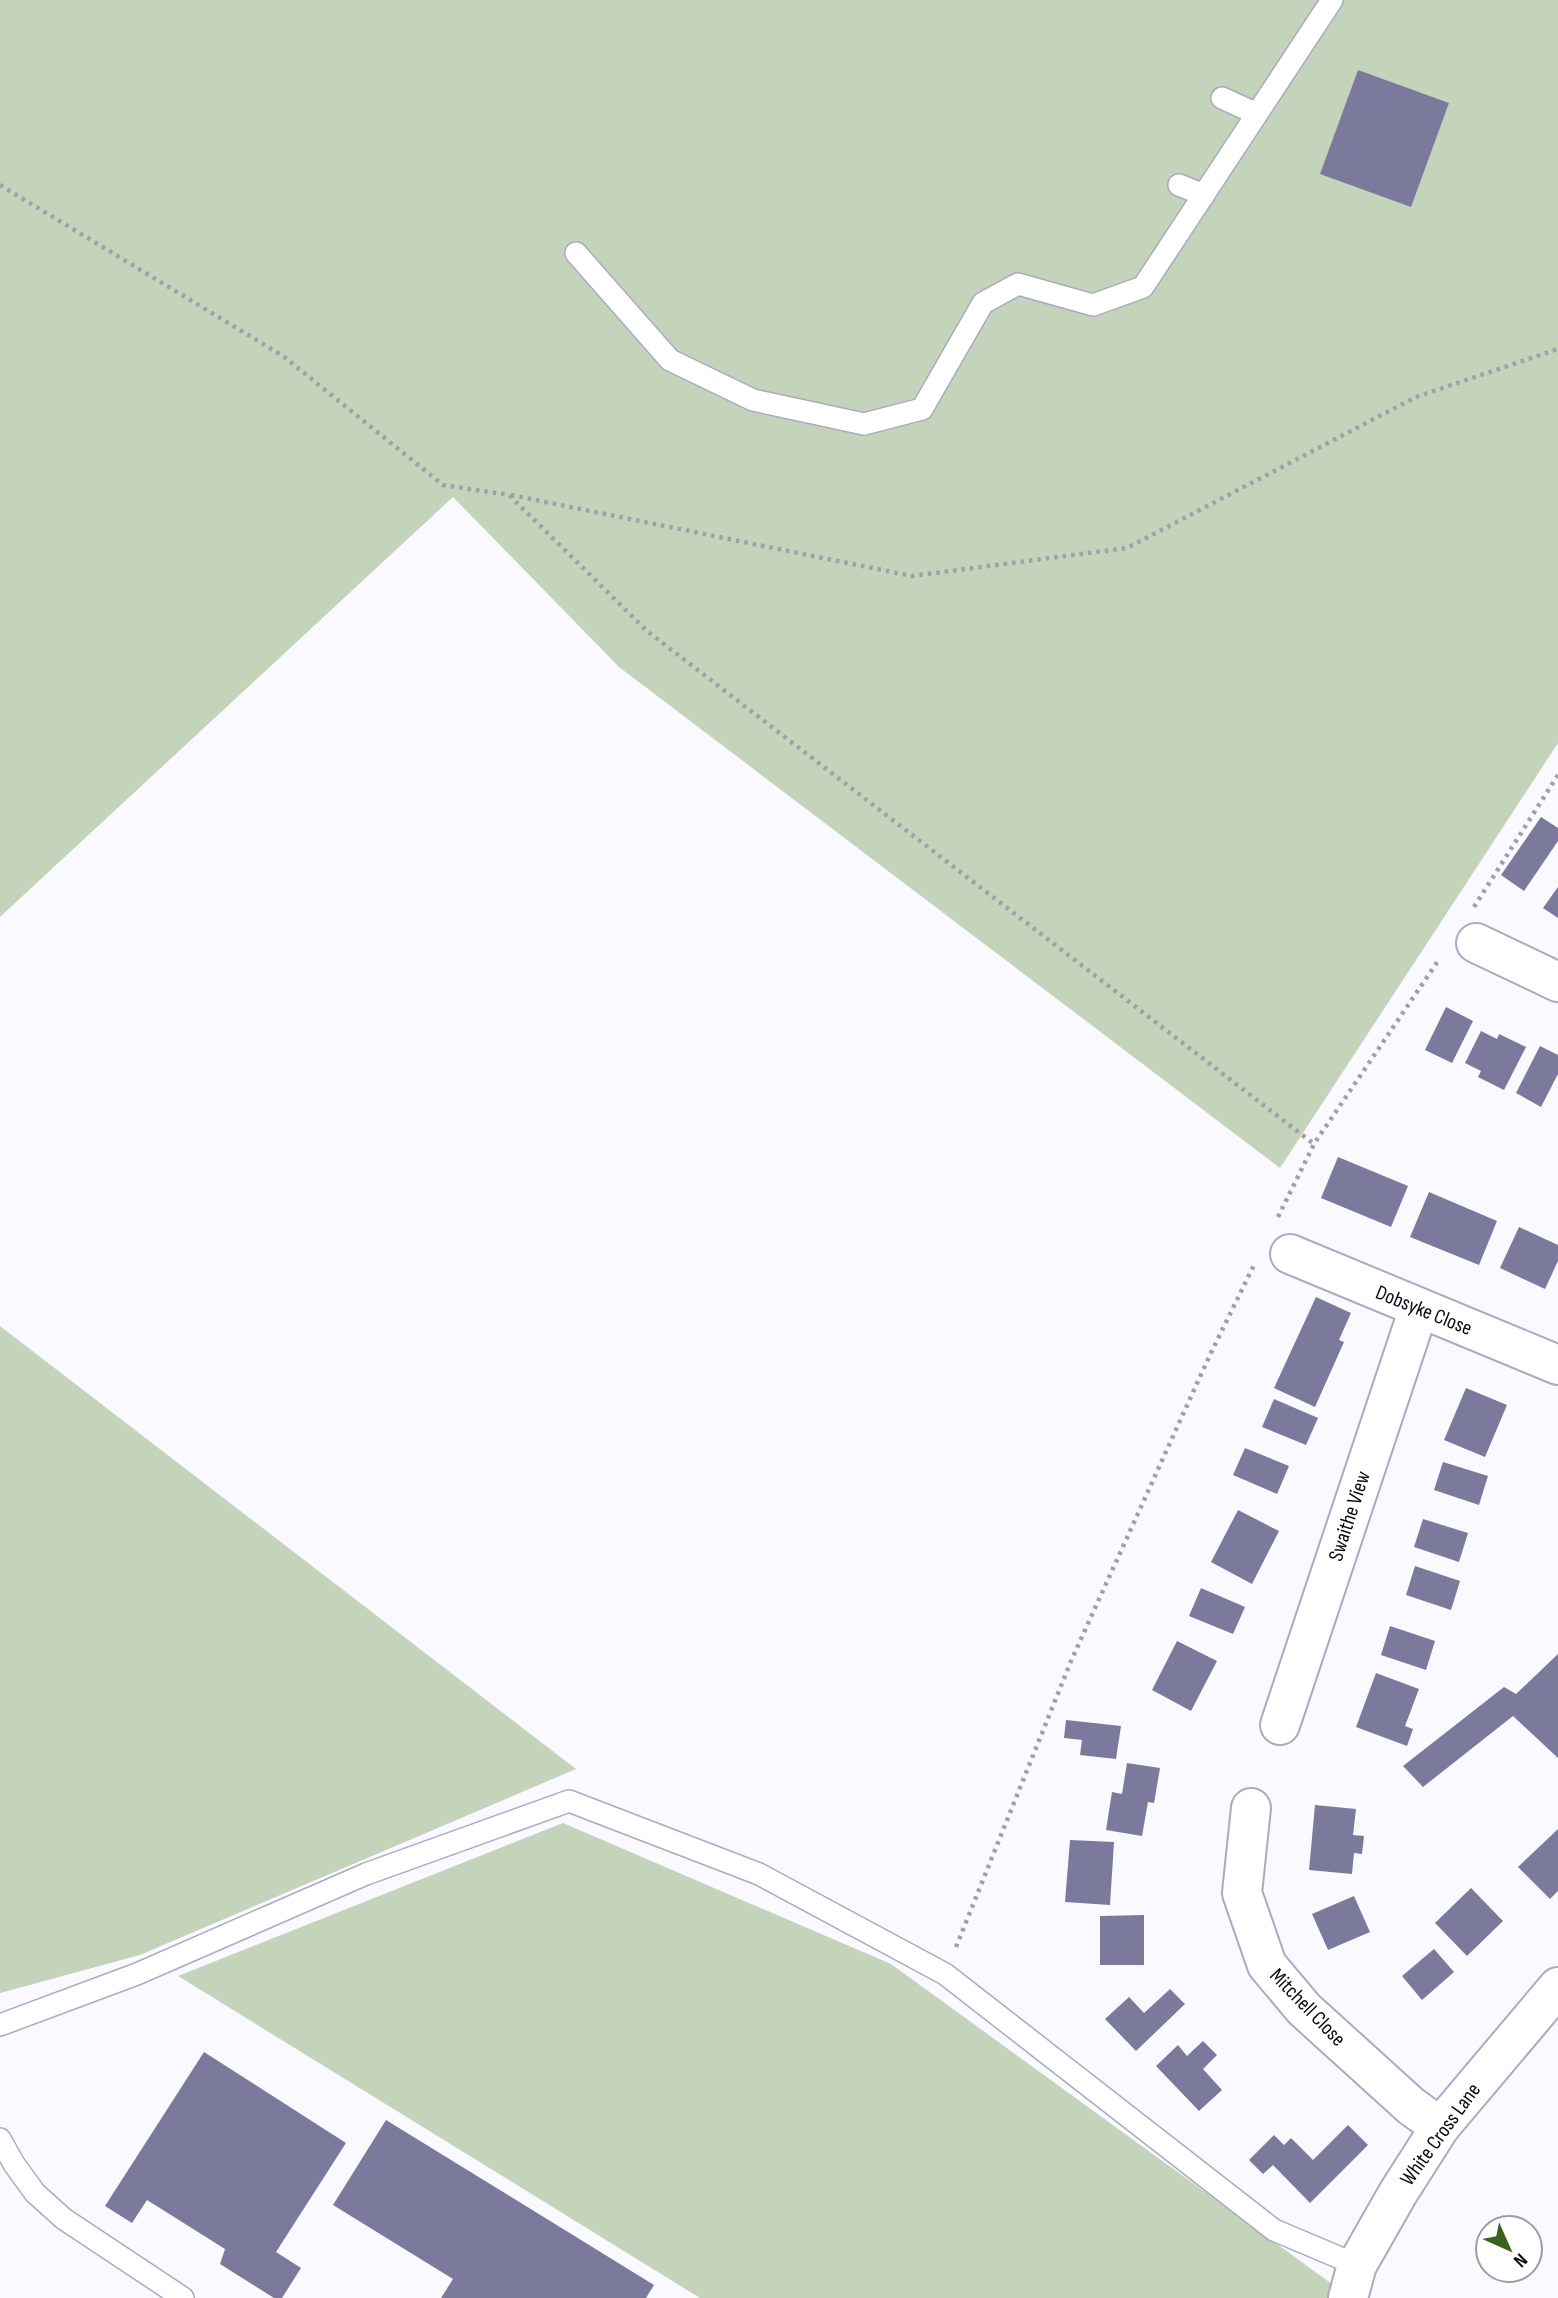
<svg xmlns="http://www.w3.org/2000/svg" width="1558" height="2298" font-family="'Sofia Sans Condensed',sans-serif">
  <rect width="100%" height="100%" fill="#f9f9ff"/>
  <!-- green -->
  <g fill="#c3d4bb">
    <polygon points="0,0 1558,0 1558,743 1280,1168 619,667 453,497 0,917"/>
    <polygon points="0,1326 576,1769 140,1955 0,1993"/>
    <polygon points="563,1823 891,1964 1336,2287 1333,2298 700,2298 178,1976"/>
  </g>
  <!-- building -->
  <g fill="#7b7a9c">
    <polygon points="1358,70 1449,103 1411,207 1320,174"/>
    <polygon points="1541,817 1558,828 1558,841 1524,891 1501,875"/>
    <polygon points="1558,887 1558,918 1543,908"/>
    <polygon points="1446,1007 1473,1021 1452,1063 1425,1050"/>
    <polygon points="1481,1031 1497,1039 1499,1034 1526,1047 1504,1090 1478,1077 1481,1071 1465,1063"/>
    <polygon points="1540,1046 1558,1055 1558,1074 1541,1107 1516,1093"/>
    <polygon points="1338,1157 1408,1186 1391,1227 1321,1198"/>
    <polygon points="1429,1192 1497,1221 1479,1265 1410,1237"/>
    <polygon points="1519,1227 1558,1245 1558,1261 1545,1289 1500,1268"/>
    <polygon points="1316,1297 1351,1313 1339,1340 1344,1342 1315,1407 1274,1388"/>
    <polygon points="1466,1388 1507,1405 1485,1457 1444,1440"/>
    <polygon points="1274,1399 1318,1418 1306,1445 1262,1427"/>
    <polygon points="1245,1448 1289,1466 1277,1494 1233,1475"/>
    <polygon points="1443,1462 1488,1476 1479,1505 1434,1490"/>
    <polygon points="1238,1510 1279,1531 1252,1584 1211,1562"/>
    <polygon points="1423,1519 1468,1533 1459,1562 1414,1547"/>
    <polygon points="1415,1566 1460,1581 1451,1610 1406,1595"/>
    <polygon points="1201,1588 1245,1607 1233,1634 1189,1616"/>
    <polygon points="1390,1626 1435,1641 1426,1670 1381,1655"/>
    <polygon points="1177,1641 1217,1661 1191,1711 1152,1690"/>
    <polygon points="1558,1654 1558,1758 1513,1716 1423,1787 1403,1766 1504,1687 1516,1694"/>
    <polygon points="1376,1673 1419,1689 1405,1726 1413,1729 1407,1746 1356,1727"/>
    <polygon points="1066,1720 1121,1726 1116,1759 1080,1755 1082,1740 1064,1738"/>
    <polygon points="1127,1763 1160,1768 1154,1803 1148,1802 1142,1836 1106,1830 1112,1792 1122,1794"/>
    <polygon points="1315,1805 1356,1809 1353,1835 1364,1836 1362,1854 1354,1853 1352,1874 1309,1870"/>
    <polygon points="1558,1829 1558,1891 1550,1899 1518,1867"/>
    <polygon points="1070,1840 1114,1842 1110,1905 1065,1902"/>
    <polygon points="1471,1888 1503,1921 1467,1956 1435,1923"/>
    <polygon points="1354,1896 1370,1932 1328,1950 1312,1914"/>
    <polygon points="1144,1915 1144,1965 1100,1965 1100,1916"/>
    <polygon points="1434,1949 1454,1972 1422,2000 1402,1976"/>
    <polygon points="1170,1989 1185,2004 1136,2051 1105,2019 1129,1997 1144,2013"/>
    <polygon points="1203,2041 1217,2055 1203,2069 1222,2090 1199,2111 1156,2066 1178,2045 1187,2056"/>
    <polygon points="204,2052 346,2143 276,2252 301,2268 282,2298 274,2298 220,2264 225,2249 147,2200 132,2223 105,2206"/>
    <polygon points="386,2120 654,2285 646,2298 441,2298 453,2279 333,2205"/>
    <polygon points="1348,2125 1368,2145 1310,2203 1273,2165 1263,2174 1249,2160 1274,2135 1284,2145 1291,2138 1313,2160"/>
  </g>
  <g fill="none" stroke-linecap="round" stroke-linejoin="round">
    <!-- service casing -->
    <g stroke="#aaaac3" stroke-width="24">
      <g id="service">
        <polyline points="1222,98 1257,114"/>
        <polyline points="1179,185 1204,195"/>
        <polyline points="576,253 670,360 753,400 864,424 922,409 983,303 1018,284 1093,305 1143,287 1332,0"/>
        <polyline points="0,2025 137,1974 366,1874 569,1801 759,1874 945,1974 1274,2230 1357,2265"/>
        <polyline points="0,2139 14,2164 35,2193 64,2219 183,2298"/>
      </g>
    </g>
    <!-- minor casing -->
    <g stroke="#aaaac3" stroke-width="42">
      <g id="minor">
        <polyline points="1476,943 1558,982"/>
        <polyline points="1290,1254 1558,1365"/>
        <polyline points="1280,1725 1419,1308"/>
        <polyline points="1251,1808 1242,1893 1267,1965 1304,2009 1411,2106 1440,2127"/>
        <polyline points="1348,2298 1357,2265 1398,2193 1440,2127 1558,1987"/>
      </g>
    </g>
    <!-- path -->
    <g stroke="#a1a0a7" stroke-width="4.5" stroke-dasharray="3.5 5" stroke-linecap="butt">
      <polyline points="0,185 283,356 443,485 509,495 647,631 1314,1144"/>
      <polyline points="511,495 912,576 1127,548 1416,397 1558,349"/>
      <polyline points="1474,907 1558,775"/>
      <polyline points="1278,1217 1314,1144 1440,958"/>
      <polyline points="956,1947 1071,1661 1209,1357 1254,1265"/>
    </g>
    <!-- service -->
    <use href="#service" stroke="#fff" stroke-width="21"/>
    <!-- minor -->
    <use href="#minor" stroke="#fff" stroke-width="38"/>
  </g>
  <g text-anchor="middle" stroke-width="6" stroke-linejoin="round" paint-order="stroke">
    <!-- street labels -->
    <g font-size="21" fill="#0b0a13" stroke="#fff">
      <text transform="translate(1424 1310) rotate(22)" y="7">Dobsyke Close</text>
      <text transform="translate(1349 1516) rotate(-72)" y="7">Swaithe View</text>
      <text transform="translate(1308 2007) rotate(46)" y="7">Mitchell Close</text>
      <text transform="translate(1440 2134) rotate(-54)" y="7">White Cross Lane</text>
    </g>
  </g>
  <!-- north arrow -->
  <g transform="translate(1509 2249) rotate(135)"><circle r="33" fill="#ffffff" stroke="#9d9da1" stroke-width="2"/>
  <path d="M0-5L12 26L0 18L-12 26Z" fill="#3a6320"/>
  <text y="-10" font-size="19" font-weight="bold" text-anchor="middle" fill="#0b0a13">N</text>
  </g>
</svg>
